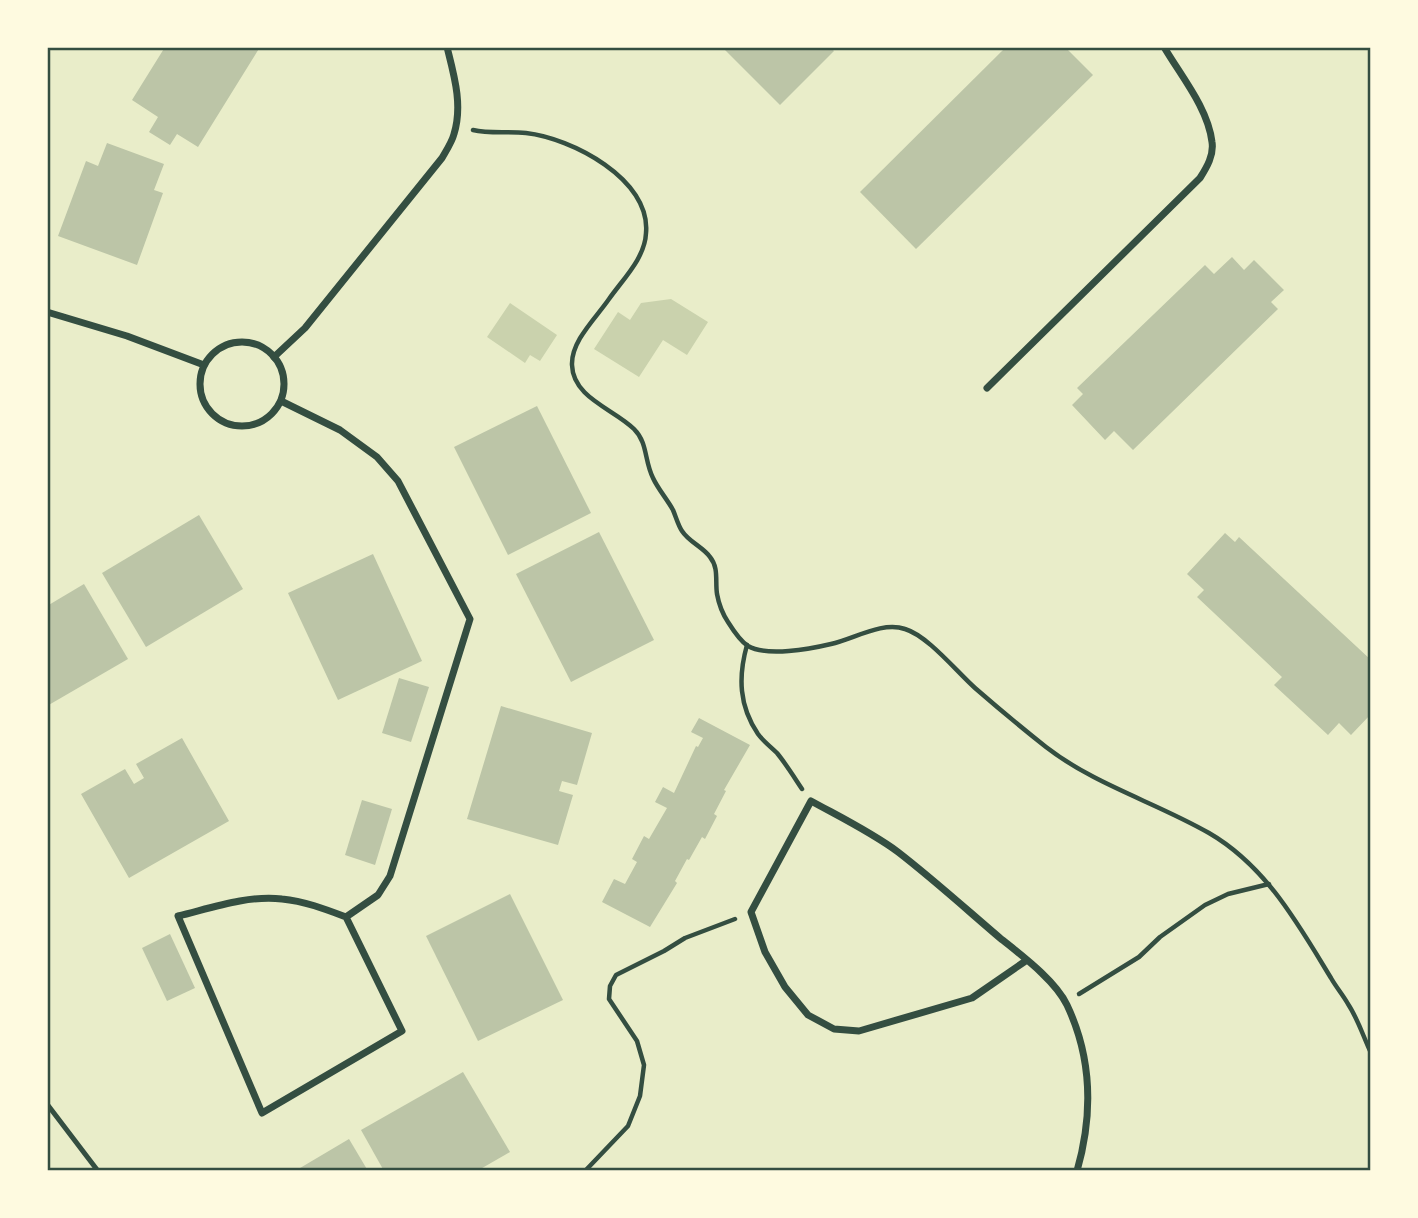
<svg xmlns="http://www.w3.org/2000/svg" width="1418" height="1218" font-family="'Noto Sans',sans-serif">
  <rect width="100%" height="100%" fill="#e9edc9"/>
  <!-- green -->
  <g fill="#cad2ad">
    <polygon points="671,299 708,322 687,355 663,340 639,377 594,349 618,312 630,320 641,303"/>
    <polygon points="510,303 557,335 540,361 530,355 525,363 487,337"/>
  </g>
  <!-- building -->
  <g fill="#bcc5a7">
    <polygon points="165,47 260,47 198,147 177,134 170,145 149,132 158,117 132,100"/>
    <polygon points="722,47 830,47 834,51 780,105"/>
    <polygon points="1006,47 1065,47 1093,75 916,249 860,192"/>
    <polygon points="107,143 164,164 154,190 163,193 137,265 58,236 86,161 98,166"/>
    <polygon points="1232,257 1244,270 1254,260 1284,290 1271,302 1278,309 1133,450 1114,431 1105,440 1072,405 1083,394 1077,388 1205,265 1214,274"/>
    <polygon points="537,406 591,513 508,555 454,447"/>
    <polygon points="199,515 243,589 146,647 102,573"/>
    <polygon points="599,532 654,640 571,682 516,574"/>
    <polygon points="1225,533 1235,542 1239,537 1371,660 1371,714 1351,735 1339,723 1328,735 1274,685 1282,677 1197,597 1204,590 1187,574"/>
    <polygon points="373,554 422,661 338,700 288,593"/>
    <polygon points="84,584 128,659 47,706 47,606"/>
    <polygon points="399,678 429,687 411,742 382,733"/>
    <polygon points="501,706 592,733 577,785 562,781 559,791 573,795 558,845 467,819"/>
    <polygon points="699,718 750,745 724,790 726,791 714,814 717,816 705,839 702,837 689,860 687,859 675,881 677,883 650,927 602,902 614,879 625,884 637,862 632,859 644,836 649,839 667,808 655,802 663,787 674,793 696,746 698,747 703,738 691,732"/>
    <polygon points="182,738 229,821 129,878 81,794 125,769 134,784 144,778 136,764"/>
    <polygon points="362,800 392,809 375,865 345,855"/>
    <polygon points="510,894 563,1000 478,1041 426,936"/>
    <polygon points="170,934 195,988 167,1001 142,948"/>
    <polygon points="463,1072 510,1152 477,1171 384,1171 361,1130"/>
    <polygon points="349,1139 368,1171 295,1171"/>
  </g>
  <g fill="none" stroke-linecap="round" stroke-linejoin="round">
    <!-- path -->
    <g stroke="#344e41" stroke-width="4.5">
      <path d="M 473,130 C 490,134 508,131 526,133 C 571,138 651,179 646,233 C 645,258 623,279 609,299 C 596,318 571,341 572,365 C 573,398 614,409 634,429 C 648,443 644,460 653,478 C 658,489 667,499 673,510 C 676,517 678,525 682,531 C 689,542 703,547 710,557 C 719,568 715,581 717,594 C 719,605 722,613 728,622 C 733,630 740,641 748,646 C 767,657 810,649 831,644 C 854,639 882,621 905,629 C 928,636 956,671 975,688 C 998,708 1022,728 1046,747 C 1095,785 1155,802 1209,833 C 1266,866 1298,924 1331,978 C 1336,987 1343,995 1348,1004 C 1358,1019 1363,1036 1371,1053"/>
      <path d="M 747,645 C 738,677 739,706 758,734 C 763,741 771,747 777,753 C 786,764 794,777 802,789"/>
      <polyline points="1079,994 1139,957 1160,937 1205,905 1228,894 1269,884"/>
      <polyline points="585,1171 628,1126 640,1096 644,1065 637,1041 609,999 610,986 616,975 664,951 685,938 735,919"/>
    </g>
    <!-- service -->
    <polyline stroke="#344e41" stroke-width="5" points="47,1104 98,1171"/>
    <!-- minor -->
    <g stroke="#344e41" stroke-width="7">
      <polyline points="47,312 127,336 204,365"/>
      <circle cx="242" cy="384" r="42"/>
      <path d="M 274,357 L 305,328 L 442,158 C 446,151 452,142 454,134 C 463,105 454,75 447,47"/>
      <path d="M 987,388 L 1200,178 C 1207,167 1214,155 1212,142 C 1208,108 1181,76 1164,47"/>
      <path d="M 281,401 L 340,430 L 377,457 L 398,481 L 470,619 L 390,876 L 378,895 L 346,917 C 325,909 304,901 282,899 C 247,895 211,908 178,916 L 262,1113 L 402,1031 L 346,917"/>
      <path d="M 1027,960 L 972,998 L 859,1031 L 834,1029 L 808,1015 L 785,987 L 765,952 L 751,912 L 811,801 C 840,817 871,832 898,852 C 933,879 966,909 1000,938 C 1021,955 1055,980 1067,1005 C 1092,1058 1093,1115 1077,1171"/>
    </g>
  </g>
  <!-- border -->
  <rect width="1418" height="1218" fill="none" stroke="#fefae0" stroke-width="98"/>
  <rect x="49" y="49" width="1320" height="1120" fill="none" stroke="#344e41" stroke-width="2.5"/>
</svg>
